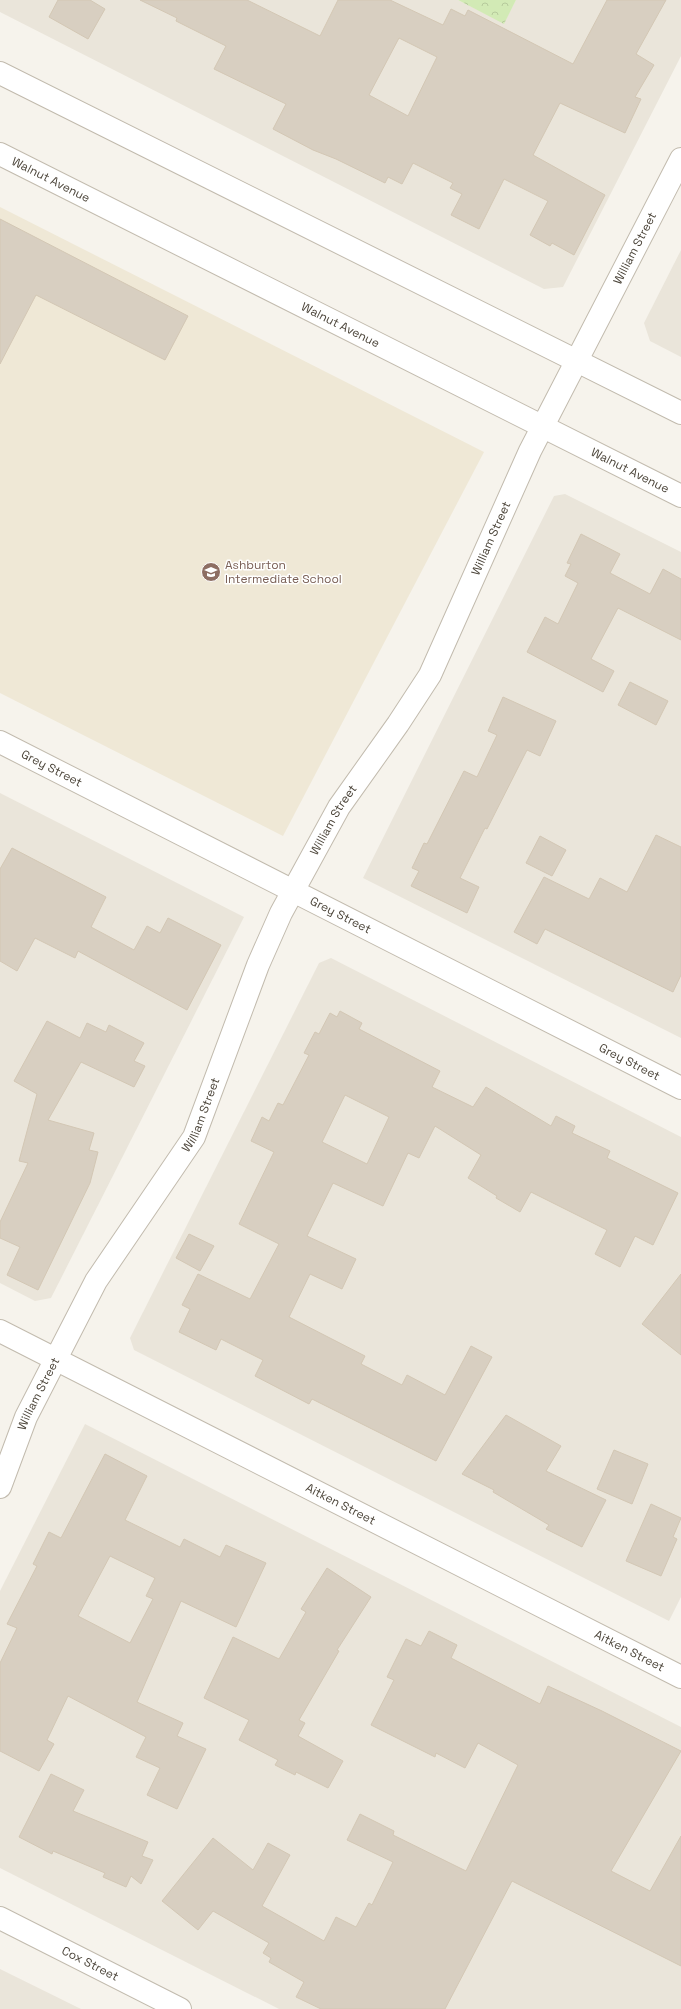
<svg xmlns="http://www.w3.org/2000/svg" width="681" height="2009" font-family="'Space Grotesk',sans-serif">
  <defs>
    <pattern id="park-crowns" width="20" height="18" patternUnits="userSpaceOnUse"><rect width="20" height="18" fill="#d2eab5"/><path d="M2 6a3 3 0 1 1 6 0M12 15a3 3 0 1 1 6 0" fill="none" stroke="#b6ca9c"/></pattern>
  </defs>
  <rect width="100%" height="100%" fill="#f6f3ec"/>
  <!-- residential -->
  <g fill="#eae5da">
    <polygon points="0,0 458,0 504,23 516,0 681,0 681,56 563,287 544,289 0,12"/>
    <polygon points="681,250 681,357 650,341 644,323"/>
    <polygon points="565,494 681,552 681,1038 363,878 554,496"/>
    <polygon points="0,793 244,917 51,1298 35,1301 0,1283"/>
    <polygon points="331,958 681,1137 681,1597 669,1621 134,1350 130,1338 319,963"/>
    <polygon points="85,1424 681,1727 681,2009 279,2009 0,1868 0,1591"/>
    <polygon points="0,1969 81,2009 0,2009"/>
  </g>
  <!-- education -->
  <polygon fill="#efe8d6" points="0,207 484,452 283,836 0,693"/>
  <!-- park -->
  <polygon fill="url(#park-crowns)" points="458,0 516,0 504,24"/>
  <!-- building -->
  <g fill="#d8cfc1" stroke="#d3c7b4" fill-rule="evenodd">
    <polygon points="58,0 90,0 105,9 88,39 49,17"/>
    <path d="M 140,0 L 247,0 L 320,36 L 338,0 L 390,0 L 443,25 L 451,9 L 465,16 L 468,10 L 573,64 L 607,0 L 666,0 L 636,54 L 654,65 L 635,97 L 641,99 L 625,133 L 560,103 L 533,155 L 605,195 L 574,255 L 552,243 L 550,246 L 530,235 L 548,201 L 504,179 L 479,229 L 451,215 L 462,194 L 450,188 L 453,183 L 413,163 L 402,184 L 388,177 L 385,183 L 336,159 L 313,150 L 273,129 L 286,104 L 214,69 L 226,46 L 176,21 L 177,18 ZM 399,38 L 437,57 L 408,116 L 369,95 Z"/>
    <polygon points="0,219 188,316 165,360 36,295 0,364"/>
    <polygon points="581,534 620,554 610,573 650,594 663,569 681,579 681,640 618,608 591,659 614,671 603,692 527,652 545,617 558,624 578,583 565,576 571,564 567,563"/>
    <polygon points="630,682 668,701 656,725 618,705"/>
    <polygon points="503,697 556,721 540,756 527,750 487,829 485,828 460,878 479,887 467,913 411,886 419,871 412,868 424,843 427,844 464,771 477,777 497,735 488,731"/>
    <polygon points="656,835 681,847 681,975 673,992 545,929 537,944 514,932 544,877 589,899 600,878 627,892"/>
    <polygon points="540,836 566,850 552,876 526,863"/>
    <polygon points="12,848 106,897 91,927 134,950 147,926 160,933 168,918 221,945 187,1010 78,951 75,958 35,938 17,971 0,961 0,869"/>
    <path d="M 340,1011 L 362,1023 L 359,1029 L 440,1071 L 432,1087 L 473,1107 L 486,1087 L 551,1126 L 556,1116 L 575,1126 L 572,1133 L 610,1151 L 607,1158 L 678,1193 L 653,1245 L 635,1236 L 620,1267 L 595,1254 L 607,1230 L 531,1192 L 520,1212 L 496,1198 L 497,1196 L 468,1178 L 481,1155 L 435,1126 L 419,1158 L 408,1153 L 383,1206 L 333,1183 L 307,1236 L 356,1259 L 342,1289 L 310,1274 L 289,1317 L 365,1356 L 361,1364 L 402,1385 L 407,1375 L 445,1395 L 471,1346 L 492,1357 L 436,1461 L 312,1399 L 309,1404 L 255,1376 L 263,1360 L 221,1339 L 216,1350 L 179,1332 L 190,1309 L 182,1305 L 198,1274 L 250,1299 L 279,1244 L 239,1224 L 274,1152 L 251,1141 L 262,1117 L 269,1121 L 278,1103 L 283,1105 L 309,1055 L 304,1053 L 315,1032 L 319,1034 L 330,1013 L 337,1017 ZM 345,1095 L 389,1117 L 367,1164 L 322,1142 Z"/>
    <polygon points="47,1021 80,1038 87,1023 106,1032 109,1025 144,1043 134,1061 145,1066 134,1087 81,1062 48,1120 94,1133 89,1150 98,1152 90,1183 38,1290 7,1275 20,1247 0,1238 0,1222 28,1163 19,1161 37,1094 14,1081"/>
    <polygon points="189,1234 214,1246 200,1271 176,1258"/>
    <polygon points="681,1274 681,1355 642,1324"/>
    <polygon points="506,1415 561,1446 546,1471 606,1500 582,1547 546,1529 549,1525 493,1492 494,1490 462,1474"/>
    <polygon points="614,1450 648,1464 632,1504 597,1489"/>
    <path d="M 105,1454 L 147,1476 L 125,1520 L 180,1547 L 184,1539 L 220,1557 L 226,1545 L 266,1563 L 236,1627 L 181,1601 L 137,1702 L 183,1723 L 177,1736 L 206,1749 L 177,1809 L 147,1795 L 160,1768 L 136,1757 L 146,1737 L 68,1696 L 47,1740 L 54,1744 L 39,1771 L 0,1751 L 0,1663 L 17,1628 L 7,1624 L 37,1566 L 33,1564 L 49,1532 L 61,1538 ZM 110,1556 L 155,1578 L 146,1596 L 153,1599 L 130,1643 L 78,1616 Z"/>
    <polygon points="651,1504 681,1518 673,1537 677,1539 661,1576 626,1561"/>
    <polygon points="327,1568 371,1597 337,1650 339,1651 299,1720 305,1723 298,1736 343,1761 328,1788 296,1772 295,1775 275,1765 278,1760 239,1740 249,1720 204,1698 233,1637 279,1659 306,1612 301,1609"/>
    <polygon points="429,1631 457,1645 451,1658 540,1704 548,1686 602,1711 681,1751 611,1871 650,1891 681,1836 681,1966 512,1881 445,2009 321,2009 296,1997 304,1982 269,1962 271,1958 263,1953 269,1943 213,1911 198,1930 162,1901 213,1838 253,1870 268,1843 290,1855 262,1906 324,1941 336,1917 356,1927 369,1903 372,1905 393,1862 347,1840 360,1814 394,1831 393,1835 466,1871 518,1765 478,1743 465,1768 436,1753 435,1757 371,1725 394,1680 387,1677 406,1639 421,1646"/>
    <polygon points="51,1774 84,1790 73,1811 148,1842 142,1856 153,1860 141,1884 131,1876 126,1887 103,1877 105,1873 53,1851 52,1854 19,1837"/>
  </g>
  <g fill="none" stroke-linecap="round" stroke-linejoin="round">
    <!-- minor casing -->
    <g stroke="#c2bbae" stroke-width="24">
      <g id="minor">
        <path id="s1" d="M 0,742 L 681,1088"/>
        <path id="s2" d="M 0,1331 L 681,1677"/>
        <path id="s3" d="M 0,1487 L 26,1417 L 96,1281 L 194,1137 L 258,965 L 281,913 L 339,807 L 398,724 L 430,675 L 530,451 L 681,159"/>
        <path id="s4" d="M 0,1918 L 180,2009"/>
      </g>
    </g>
    <!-- tertiary casing -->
    <g stroke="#c2bbae" stroke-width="24">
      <g id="tertiary">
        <polyline points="0,73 681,413"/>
        <path id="s5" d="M 0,154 L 681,496"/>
      </g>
    </g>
    <!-- minor -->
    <use href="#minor" stroke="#fff" stroke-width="22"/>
    <!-- tertiary -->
    <use href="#tertiary" stroke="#fff" stroke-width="22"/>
  </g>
  <!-- icons -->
  <defs>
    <g id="school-disc" transform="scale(1)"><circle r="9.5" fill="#8d6e63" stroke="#fff"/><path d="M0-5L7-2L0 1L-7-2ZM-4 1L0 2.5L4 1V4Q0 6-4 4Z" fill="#fff"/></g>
  </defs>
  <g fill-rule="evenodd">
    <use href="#school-disc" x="211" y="572"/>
  </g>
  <g text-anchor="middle" stroke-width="3" stroke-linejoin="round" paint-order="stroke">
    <!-- street labels -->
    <g font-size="12" fill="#4b4439" stroke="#fff">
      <text dy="4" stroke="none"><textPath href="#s5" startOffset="57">Walnut Avenue</textPath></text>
      <text dy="4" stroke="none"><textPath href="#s3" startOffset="1397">William Street</textPath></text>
      <text dy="4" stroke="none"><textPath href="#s5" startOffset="381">Walnut Avenue</textPath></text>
      <text dy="4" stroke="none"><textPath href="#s5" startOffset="705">Walnut Avenue</textPath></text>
      <text dy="4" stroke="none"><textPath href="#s3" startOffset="1073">William Street</textPath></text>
      <text dy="4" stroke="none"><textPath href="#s1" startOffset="58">Grey Street</textPath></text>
      <text dy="4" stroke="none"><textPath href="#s3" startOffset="749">William Street</textPath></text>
      <text dy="4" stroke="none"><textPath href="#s1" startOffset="382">Grey Street</textPath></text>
      <text dy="4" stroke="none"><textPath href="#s1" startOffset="706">Grey Street</textPath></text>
      <text dy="4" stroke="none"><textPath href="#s3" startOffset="425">William Street</textPath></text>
      <text dy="4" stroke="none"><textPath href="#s3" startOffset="101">William Street</textPath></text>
      <text dy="4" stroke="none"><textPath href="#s2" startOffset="382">Aitken Street</textPath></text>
      <text dy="4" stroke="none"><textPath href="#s2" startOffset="706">Aitken Street</textPath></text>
      <text dy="4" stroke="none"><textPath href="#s4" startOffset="101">Cox Street</textPath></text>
    </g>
    <!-- education labels -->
    <g font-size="12" fill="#785e54" stroke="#fff" text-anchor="start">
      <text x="225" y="569">Ashburton<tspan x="225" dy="14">Intermediate School</tspan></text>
    </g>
  </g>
</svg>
